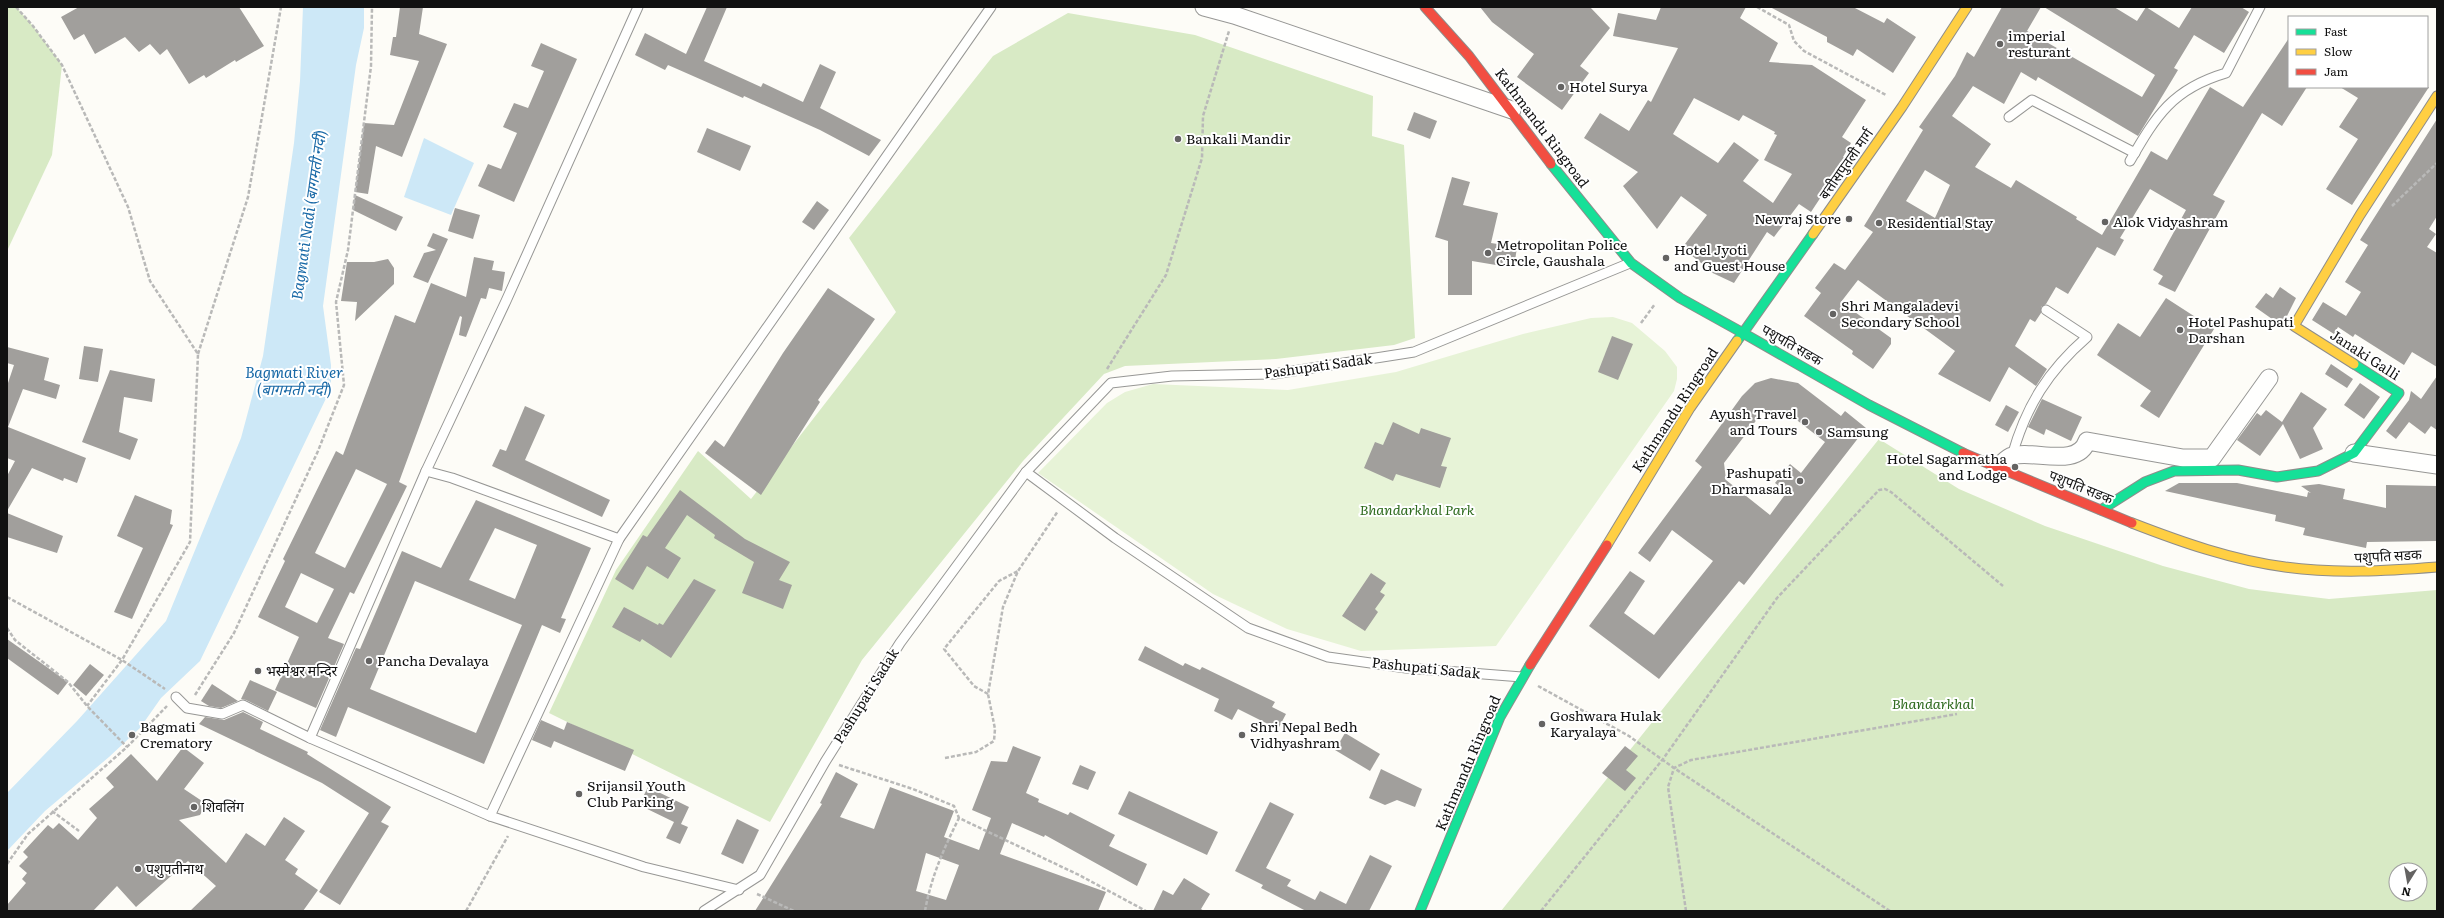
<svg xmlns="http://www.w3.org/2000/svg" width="2444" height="918" font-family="Literata,'Noto Sans Devanagari',serif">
  <rect width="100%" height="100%" fill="#fdfcf7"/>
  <!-- green -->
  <polygon fill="#e7f3d7" points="1613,317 1632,323 1665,351 1677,367 1677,379 1674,391 1496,646 1361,651 1287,629 1213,594 1038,473 1107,403 1125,392 1153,384 1288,390 1396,372 1523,334 1591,318"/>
  <!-- forest -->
  <g fill="#d8eac5" fill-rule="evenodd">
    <polygon points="7,7 16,7 33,26 62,65 52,155 7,251"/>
    <polygon points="1068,13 1195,35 1373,96 1372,136 1404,145 1415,338 1394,345 1276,359 1125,366 1104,374 1023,461 862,660 770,822 549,713 616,570 698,451 751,499 896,312 849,238 993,56"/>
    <path d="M 1879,439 L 1959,489 L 2045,526 L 2163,566 L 2249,589 L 2329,599 L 2437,590 L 2437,911 L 1501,911 ZM 2396,870 L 2420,870 L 2420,894 L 2396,894 Z"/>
  </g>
  <!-- water -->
  <g fill="#cde8f7">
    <polygon points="303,7 364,7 364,28 356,65 323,306 331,365 331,388 200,661 161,698 140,728 109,757 45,811 7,851 7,793 77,721 166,621 241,438 263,356 294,143 300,81"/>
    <polygon points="424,138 474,163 451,215 404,197"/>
  </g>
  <!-- building -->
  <g fill="#a19f9c" fill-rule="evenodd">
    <polygon points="79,7 239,7 264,46 236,62 235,60 206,78 204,75 189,84 167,49 160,55 150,44 139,52 125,37 95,54 84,34 74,40 61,17"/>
    <polygon points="400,7 423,7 419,34 447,44 402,157 376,146 368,194 355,192 364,123 394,125 419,61 390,55 393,37 396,37"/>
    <polygon points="707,7 727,7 704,61 761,87 763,83 803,102 820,64 836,72 820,108 881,140 869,156 820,130 744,96 743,98 668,65 665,70 635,55 645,33 686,54"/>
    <polygon points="1480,7 1590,7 1610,28 1580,66 1589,73 1562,110 1517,77 1534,54 1492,22"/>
    <path d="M 1661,7 L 1746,7 L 1740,18 L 1778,43 L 1769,62 L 1812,65 L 1866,100 L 1842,137 L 1851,143 L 1843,157 L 1846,159 L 1811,212 L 1799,204 L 1774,237 L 1767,232 L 1734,283 L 1702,268 L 1705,266 L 1682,248 L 1707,215 L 1681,196 L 1657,229 L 1623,186 L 1638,172 L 1584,138 L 1600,113 L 1629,131 L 1648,100 L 1651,102 L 1678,48 L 1613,36 L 1618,13 L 1656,20 ZM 1694,98 L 1739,121 L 1743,115 L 1775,132 L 1774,134 L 1777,135 L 1764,160 L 1792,174 L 1773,203 L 1743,181 L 1759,160 L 1734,142 L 1718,163 L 1673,134 Z"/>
    <polygon points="1770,7 1853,7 1884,23 1887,18 1916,37 1893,73 1857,49 1853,56 1827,42 1827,37"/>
    <path d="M 2002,7 L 2041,7 L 2027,31 L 2142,97 L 2155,75 L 2044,7 L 2114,7 L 2137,21 L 2146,7 L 2179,28 L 2192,7 L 2241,7 L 2249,12 L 2224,53 L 2194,35 L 2174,68 L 2178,70 L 2172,80 L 2138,136 L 2038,77 L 2036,81 L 2021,72 L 2004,104 L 1973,86 L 1952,116 L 1991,144 L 1975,167 L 2011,188 L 2016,180 L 2077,217 L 2076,219 L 2102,235 L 2151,151 L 2167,160 L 2210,87 L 2243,107 L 2289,38 L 2289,87 L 2307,87 L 2282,126 L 2262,113 L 2213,195 L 2225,201 L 2175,292 L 2158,284 L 2163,276 L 2153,270 L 2186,210 L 2150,189 L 2120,238 L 2124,240 L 2115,256 L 2097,247 L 2068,294 L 2056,287 L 2046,304 L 2041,307 L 2041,313 L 2035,322 L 2030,319 L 2015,346 L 2047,369 L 2036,386 L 2009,367 L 1990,402 L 1938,374 L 1955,351 L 1858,280 L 1841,302 L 1891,338 L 1891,344 L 1873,369 L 1852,354 L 1853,351 L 1804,316 L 1821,293 L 1815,288 L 1834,263 L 1845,270 L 1873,232 L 1864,226 L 1923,130 L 1919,127 L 1955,76 L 1967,52 L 1974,57 ZM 1925,170 L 1950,185 L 1935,218 L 1906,201 Z"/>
    <polygon points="541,43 577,59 514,202 478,186 488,164 501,169 517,133 503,127 514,103 528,108 544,71 531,66"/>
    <polygon points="2340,87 2429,87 2352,205 2326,189 2358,139 2339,127 2358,98"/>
    <polygon points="1414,112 1437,121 1430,139 1407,130"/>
    <polygon points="2437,119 2437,216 2429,229 2436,234 2427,247 2437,253 2437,367 2412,352 2404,365 2355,334 2353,337 2338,327 2334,334 2312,320 2323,302 2346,316 2361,292 2345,282 2368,245 2360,240"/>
    <polygon points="707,128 751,146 740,171 697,152"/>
    <polygon points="1452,177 1470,182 1463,205 1498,213 1491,243 1517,247 1514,268 1472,261 1472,295 1448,295 1448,241 1435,237"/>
    <polygon points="355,195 403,217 396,231 353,210"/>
    <polygon points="817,201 829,210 814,230 802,222"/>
    <polygon points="455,208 480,215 473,239 448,231"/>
    <polygon points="433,233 448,239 428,283 413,277 424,253 436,250 427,246"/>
    <path d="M 474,257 L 494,261 L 492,270 L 505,272 L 502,291 L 489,288 L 486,299 L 481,298 L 466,337 L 459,335 L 462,317 L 460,316 L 399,482 L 407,486 L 354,594 L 350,592 L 328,638 L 344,644 L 316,708 L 275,690 L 299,637 L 258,617 L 285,561 L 283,559 L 336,451 L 343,455 L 395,315 L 415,323 L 431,283 L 466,297 ZM 356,469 L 387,484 L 345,568 L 315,553 ZM 301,573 L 334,589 L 317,623 L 285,607 Z"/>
    <polygon points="388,259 394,268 394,284 355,321 357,302 341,301 347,262 374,262"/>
    <polygon points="2280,287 2296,298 2282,326 2255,307 2266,293 2273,298"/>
    <polygon points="828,288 875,319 818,400 820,402 761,495 705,453 715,440 724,447 783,353"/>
    <polygon points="2166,298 2214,329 2159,418 2140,406 2151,391 2097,355 2118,323 2140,337"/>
    <polygon points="1612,336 1633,344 1618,380 1598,372"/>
    <polygon points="84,346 103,349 98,382 79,379"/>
    <polygon points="7,347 49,358 44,380 60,385 56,399 23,389 8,427 86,458 77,483 64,478 63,481 32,468 7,511 7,476 15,461 7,458 7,386 14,365 7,363"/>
    <polygon points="2331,364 2353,379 2347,388 2325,374"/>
    <polygon points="110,370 155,379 152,402 124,397 119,432 138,439 130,460 82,442"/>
    <polygon points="2437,376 2437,430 2431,426 2425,434 2409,422 2396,439 2386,431 2409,400 2411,391 2421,399"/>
    <path d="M 1771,378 L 1798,383 L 1841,416 L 1845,411 L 1866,428 L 1744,585 L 1739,581 L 1659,679 L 1589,626 L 1630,571 L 1645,581 L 1624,613 L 1654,635 L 1713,561 L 1672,530 L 1650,562 L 1638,553 L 1702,467 L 1695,461 L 1742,396 L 1755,383 ZM 1774,410 L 1789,414 L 1825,442 L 1801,473 L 1790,464 L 1775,483 L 1787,492 L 1770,515 L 1726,480 L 1724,463 L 1758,418 L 1765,412 Z"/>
    <polygon points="2360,383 2380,397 2364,419 2344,405"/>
    <polygon points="2301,392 2327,409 2313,428 2323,449 2300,459 2283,424 2260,456 2237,440 2257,413 2261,416 2266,410 2282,422"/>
    <polygon points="2042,399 2082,417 2071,441 2046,429 2044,435 2028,427"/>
    <polygon points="2006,405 2019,412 2008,432 1995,425"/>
    <polygon points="525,406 545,415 525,460 610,500 602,517 492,466 500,449 506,451"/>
    <polygon points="1393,422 1419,434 1421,428 1451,438 1441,466 1447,467 1440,488 1396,474 1393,481 1364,468 1375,442 1383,445"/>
    <polygon points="2179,483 2237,483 2307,497 2308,492 2311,493 2301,486 2319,484 2345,489 2343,499 2386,508 2386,485 2437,486 2437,541 2367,542 2366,548 2303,535 2305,528 2275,521 2276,515 2165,491"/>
    <polygon points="680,490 745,539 790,562 779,580 792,585 783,609 742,593 754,562 714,538 715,535 687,515 665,548 681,558 668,579 647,566 633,590 615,579 643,535 647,537"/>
    <polygon points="135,495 172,510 170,524 173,525 132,619 114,612 143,548 117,536"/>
    <path d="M 476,500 L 591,548 L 561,618 L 566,619 L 560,633 L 542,625 L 484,764 L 348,707 L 336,737 L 320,730 L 356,648 L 360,649 L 402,551 L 441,568 ZM 495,528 L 537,545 L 515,599 L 469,580 ZM 415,581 L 522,625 L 476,733 L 370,689 Z"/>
    <polygon points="7,513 63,536 57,553 7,537"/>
    <polygon points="1371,573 1386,583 1380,592 1385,595 1375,609 1378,612 1365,631 1342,616"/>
    <polygon points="694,579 716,590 671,658 642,639 640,642 612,627 624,607 658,625 659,623 663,625"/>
    <polygon points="7,639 68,682 58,695 7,658"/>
    <polygon points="1145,646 1183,666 1185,663 1200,670 1202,667 1275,702 1272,707 1286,714 1278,729 1238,709 1232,720 1214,711 1219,699 1138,660"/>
    <polygon points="90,664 104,675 86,696 73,685"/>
    <polygon points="250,680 277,692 268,711 246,700 241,699"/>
    <polygon points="212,684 238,701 221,708 209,706 201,701"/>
    <polygon points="243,712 263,722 260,729 308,752 307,754 391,807 381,822 389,826 340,905 319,892 369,813 322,783 199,724 205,717 224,720"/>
    <polygon points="541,720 564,730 567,722 634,750 625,771 554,741 551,748 532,740"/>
    <polygon points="1345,733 1380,754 1370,771 1335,750"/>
    <path d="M 1013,746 L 1041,757 L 1026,793 L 1039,799 L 1038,802 L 1068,815 L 1070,812 L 1115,835 L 1109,846 L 1147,864 L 1137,886 L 1045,835 L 1044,837 L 1012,823 L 1000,854 L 1106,892 L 1098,911 L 755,911 L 822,804 L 820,803 L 836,772 L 858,784 L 840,817 L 874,829 L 890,787 L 954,811 L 944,837 L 979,850 L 991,818 L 972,810 L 991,761 L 1007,762 ZM 926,853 L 959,865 L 946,900 L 916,891 Z"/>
    <polygon points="1625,746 1638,756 1626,770 1636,778 1625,791 1602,773"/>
    <polygon points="183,747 204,763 184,789 202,801 204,808 200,815 179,820 226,863 246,833 265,846 284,817 305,831 285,860 298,869 295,874 318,890 303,911 190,911 216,886 188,861 136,907 117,886 93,911 7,911 7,905 26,883 22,879 27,873 19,866 28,857 23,852 48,825 53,829 59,823 78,840 97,818 89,809 114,787 106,778 131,754 157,781"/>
    <polygon points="1080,765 1096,772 1088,790 1072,784"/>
    <polygon points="1381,769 1422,789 1415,807 1397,800 1385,805 1369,798"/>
    <polygon points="648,787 689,807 681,824 688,827 680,844 666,838 674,822 639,805"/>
    <polygon points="1129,791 1218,832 1207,855 1118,814"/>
    <polygon points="1270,802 1294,814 1266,868 1291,880 1287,886 1315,900 1320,891 1346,904 1370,855 1392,866 1369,911 1306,911 1261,888 1263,885 1235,871"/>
    <polygon points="737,819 759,830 743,864 721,854"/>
    <polygon points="1184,878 1210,894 1201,909 1204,911 1153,911 1163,890 1173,895"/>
  </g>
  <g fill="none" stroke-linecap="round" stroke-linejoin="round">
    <!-- lane casing -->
    <g stroke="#979795" stroke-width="11">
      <g id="lane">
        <polyline points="2009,117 2032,100 2135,153"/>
        <path d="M 2130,161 C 2156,116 2172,89 2226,73 L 2260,7"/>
        <path d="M 2012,456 C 2026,406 2048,371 2087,337 L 2046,310"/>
        <polyline points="426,471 452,478 619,539"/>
        <polyline points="1026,472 1115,538 1248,628 1328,657 1406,668 1522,677"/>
        <polyline points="176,697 187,708 222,714 243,705 310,738 490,816 644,867 739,890"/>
        <polyline points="310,738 426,471 506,301 638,7"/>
        <polyline points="490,816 619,539 991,7"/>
        <polyline points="704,911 760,875 825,762 900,643 1026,472 1111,383 1172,376 1274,374 1414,352 1630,263"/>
      </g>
    </g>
    <!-- street casing -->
    <g stroke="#979795" stroke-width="19">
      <g id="street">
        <polyline points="1204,7 1234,15 1512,110"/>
        <polyline points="2354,453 2437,465"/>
        <path d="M 1998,467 C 2002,464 2007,457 2012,456 C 2032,449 2078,469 2087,441 L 2183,458 L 2212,458 L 2269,378"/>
      </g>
    </g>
    <!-- fast casing -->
    <g stroke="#8e8d8b" stroke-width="11">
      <g id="fast">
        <polyline points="1551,164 1631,263 1680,298 1743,333 1737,341"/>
        <polyline points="1813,234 1743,333 1869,405 1963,453"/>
        <polyline points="2101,510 2145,482 2174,471 2238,470 2277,477 2318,471 2354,453 2399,393 2354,364"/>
        <polyline points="1420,911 1500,717 1530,665"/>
      </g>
    </g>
    <!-- slow casing -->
    <g stroke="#8e8d8b" stroke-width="11">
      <g id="slow">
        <polyline points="1813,234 1902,107 1967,7"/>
        <polyline points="2354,364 2294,326 2360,215 2437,96"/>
        <path d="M 2132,523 C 2181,542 2232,560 2285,567 C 2335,574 2386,571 2437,567"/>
        <polyline points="1607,545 1690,408 1737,341"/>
      </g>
    </g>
    <!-- jam casing -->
    <g stroke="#8e8d8b" stroke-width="11">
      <g id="jam">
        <polyline points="1425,7 1469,56 1551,164"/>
        <polyline points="1963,453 2132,523"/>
        <polyline points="1530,665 1607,545"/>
      </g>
    </g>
    <!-- path -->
    <g stroke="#b9b9b8" stroke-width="2.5" stroke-dasharray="4 2" stroke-linecap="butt">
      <polyline points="16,7 33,26 62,65 128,207 150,281 198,354 190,542 122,660 87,706"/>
      <polyline points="1757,7 1789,25 1794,41 1804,51 1886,95"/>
      <polyline points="2392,206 2437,163"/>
      <polyline points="1678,272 1683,264"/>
      <polyline points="1641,323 1655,304"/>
      <polyline points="198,354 248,197 281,7"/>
      <polyline points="1107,369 1166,275 1202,158 1203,116 1229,31"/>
      <polyline points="7,597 122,660 165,689"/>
      <polyline points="7,628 15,640 68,682 87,706 127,747"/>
      <polyline points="1538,686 1629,736 1674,768 1890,911"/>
      <polyline points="988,694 974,686 944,649 999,581 1018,571"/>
      <polyline points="195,695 234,633 318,451 344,385 336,302 348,250 371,66 372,7"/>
      <polyline points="945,758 976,752 994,741 995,729 988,694 1003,607 1018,571 1058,511"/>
      <polyline points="839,765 913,789 954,806 959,818 1079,875 1146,911"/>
      <polyline points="52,811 79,831"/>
      <polyline points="7,864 28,834 127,747 167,706"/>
      <polyline points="757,894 794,911"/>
      <polyline points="466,911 508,836"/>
      <path d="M 925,911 C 931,877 944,848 959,818"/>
      <polyline points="1541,911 1663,759 1777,598 1879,490 1885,489 1891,492 2003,586"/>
      <polyline points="1686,911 1668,787 1674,768 1691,760 1957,714"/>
    </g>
    <!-- lane -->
    <use href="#lane" stroke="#fffffe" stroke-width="9"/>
    <!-- street -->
    <use href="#street" stroke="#fffffe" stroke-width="17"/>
    <!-- fast -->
    <use href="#fast" stroke="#16e098" stroke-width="9"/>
    <!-- slow -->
    <use href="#slow" stroke="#ffcf43" stroke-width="9"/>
    <!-- jam -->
    <use href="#jam" stroke="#f24e42" stroke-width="9"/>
  </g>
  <!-- markers -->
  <g fill="#646362" stroke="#fff" stroke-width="1.5">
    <circle cx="2000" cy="44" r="4"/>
    <circle cx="1561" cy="87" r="4"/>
    <circle cx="1178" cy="139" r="4"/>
    <circle cx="1849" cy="219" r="4"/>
    <circle cx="2105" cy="222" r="4"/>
    <circle cx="1879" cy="223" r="4"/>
    <circle cx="1488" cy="253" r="4"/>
    <circle cx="1666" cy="258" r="4"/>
    <circle cx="1833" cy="314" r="4"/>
    <circle cx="2180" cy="330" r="4"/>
    <circle cx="1805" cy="422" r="4"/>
    <circle cx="1819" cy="432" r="4"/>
    <circle cx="2015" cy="467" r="4"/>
    <circle cx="1800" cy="481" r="4"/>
    <circle cx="369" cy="661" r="4"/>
    <circle cx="258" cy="671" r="4"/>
    <circle cx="1542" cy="724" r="4"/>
    <circle cx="132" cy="735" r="4"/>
    <circle cx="1242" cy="735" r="4"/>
    <circle cx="579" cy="794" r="4"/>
    <circle cx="194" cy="807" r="4"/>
    <circle cx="138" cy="869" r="4"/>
  </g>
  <g text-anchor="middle" stroke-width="4" stroke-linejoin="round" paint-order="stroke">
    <!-- poi labels -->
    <g font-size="14" fill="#111" stroke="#fff" text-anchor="start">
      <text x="2008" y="41">imperial<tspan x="2008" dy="16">resturant</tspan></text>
      <text x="1569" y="92">Hotel Surya</text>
      <text x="1186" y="144">Bankali Mandir</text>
      <text x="1841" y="224" text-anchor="end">Newraj Store</text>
      <text x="2113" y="227">Alok Vidyashram</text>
      <text x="1887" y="228">Residential Stay</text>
      <text x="1496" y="250">Metropolitan Police<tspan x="1496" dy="16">Circle, Gaushala</tspan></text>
      <text x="1674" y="255">Hotel Jyoti<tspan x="1674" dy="16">and Guest House</tspan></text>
      <text x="1841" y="311">Shri Mangaladevi<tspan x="1841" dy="16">Secondary School</tspan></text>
      <text x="2188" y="327">Hotel Pashupati<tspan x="2188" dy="16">Darshan</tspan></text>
      <text x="1797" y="419" text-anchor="end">Ayush Travel<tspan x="1797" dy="16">and Tours</tspan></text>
      <text x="1827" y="437">Samsung</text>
      <text x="2007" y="464" text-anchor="end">Hotel Sagarmatha<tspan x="2007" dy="16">and Lodge</tspan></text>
      <text x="1792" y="478" text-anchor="end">Pashupati<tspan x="1792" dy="16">Dharmasala</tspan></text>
      <text x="377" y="666">Pancha Devalaya</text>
      <text x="266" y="676">भस्मेश्वर मन्दिर</text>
      <text x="1550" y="721">Goshwara Hulak<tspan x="1550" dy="16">Karyalaya</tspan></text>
      <text x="140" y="732">Bagmati<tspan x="140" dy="16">Crematory</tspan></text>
      <text x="1250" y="732">Shri Nepal Bedh<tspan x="1250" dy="16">Vidhyashram</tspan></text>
      <text x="587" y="791">Srijansil Youth<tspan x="587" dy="16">Club Parking</tspan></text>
      <text x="202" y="812">शिवलिंग</text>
      <text x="146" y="874">पशुपतीनाथ</text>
    </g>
    <!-- street labels -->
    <g font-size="14" fill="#111" stroke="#fff">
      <text transform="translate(1542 128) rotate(53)" y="5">Kathmandu Ringroad</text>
      <text transform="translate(1846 164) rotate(-55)" y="5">बत्तीसपुतली मार्ग</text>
      <text transform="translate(1792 345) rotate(30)" y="5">पशुपति सडक</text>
      <text transform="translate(2365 355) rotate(33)" y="5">Janaki Galli</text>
      <text transform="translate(1318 366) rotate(-8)" y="5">Pashupati Sadak</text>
      <text transform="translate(1675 410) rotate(-57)" y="5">Kathmandu Ringroad</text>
      <text transform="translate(2081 487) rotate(22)" y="5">पशुपति सडक</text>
      <text transform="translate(2388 556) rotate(-3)" y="5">पशुपति सडक</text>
      <text transform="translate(1426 668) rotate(6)" y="5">Pashupati Sadak</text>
      <text transform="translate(866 696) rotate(-58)" y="5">Pashupati Sadak</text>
      <text transform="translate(1468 763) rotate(-67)" y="5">Kathmandu Ringroad</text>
    </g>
    <!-- park labels -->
    <g font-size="14" font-style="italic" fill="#2f6b1f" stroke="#fff">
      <text x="1417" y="515">Bhandarkhal Park</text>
      <text x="1933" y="709">Bhandarkhal</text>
    </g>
    <!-- water labels -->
    <g font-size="15" font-style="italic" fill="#1768a6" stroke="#fff">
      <text transform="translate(309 215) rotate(-82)" y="5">Bagmati Nadi (बागमती नदी)</text>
      <text x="294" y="378">Bagmati River<tspan x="294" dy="17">(बागमती नदी)</tspan></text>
    </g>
  </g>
  <!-- border -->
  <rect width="2444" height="918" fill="none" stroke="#111111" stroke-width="16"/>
  <!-- legend -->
  <rect x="2288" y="16" width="140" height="72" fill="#ffffff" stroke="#a0a0a0"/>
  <rect x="2296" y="29" width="20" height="6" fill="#16e098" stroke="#a0a0a0"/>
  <text x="2324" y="36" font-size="12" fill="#111111">Fast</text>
  <rect x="2296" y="49" width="20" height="6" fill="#ffcf43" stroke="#a0a0a0"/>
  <text x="2324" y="56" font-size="12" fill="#111111">Slow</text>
  <rect x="2296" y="69" width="20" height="6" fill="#f24e42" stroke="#a0a0a0"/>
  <text x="2324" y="76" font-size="12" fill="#111111">Jam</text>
  <!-- north arrow -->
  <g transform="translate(2408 882) rotate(191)"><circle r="19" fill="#ffffff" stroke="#a0a0a0"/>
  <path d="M0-3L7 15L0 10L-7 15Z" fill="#646362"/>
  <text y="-6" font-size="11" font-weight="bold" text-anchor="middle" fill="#111111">N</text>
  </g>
</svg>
